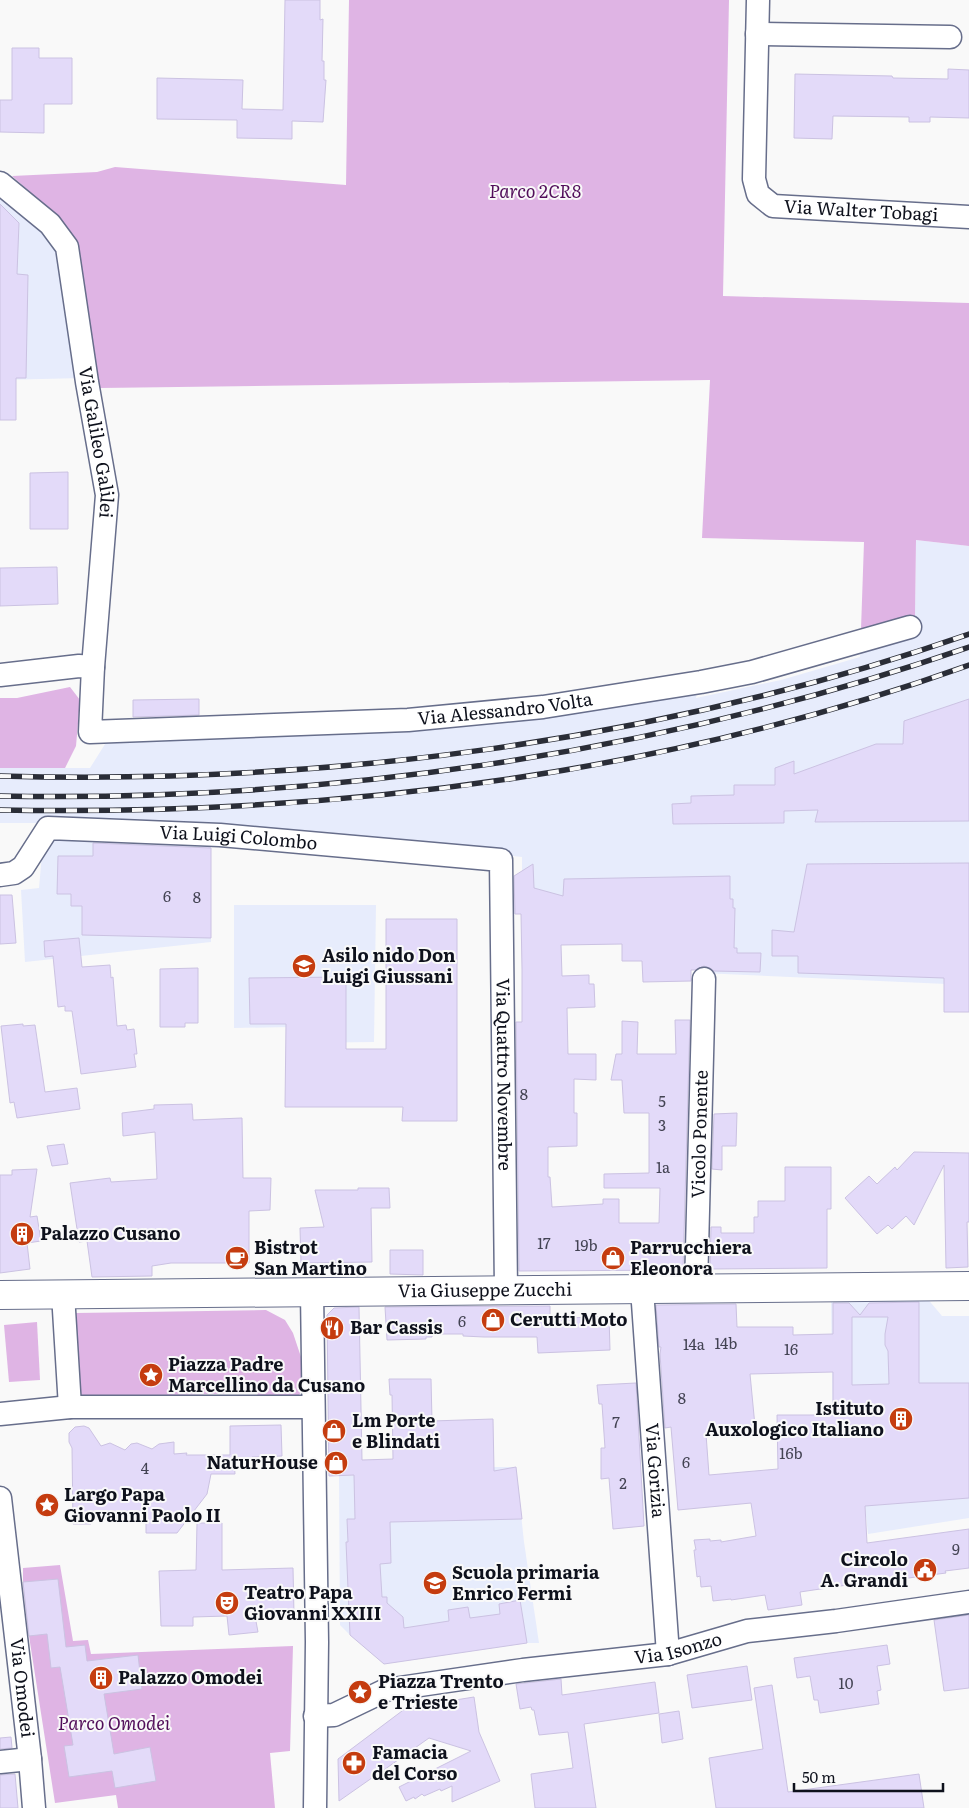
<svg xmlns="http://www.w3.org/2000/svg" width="969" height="1808" font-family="Literata,serif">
  <rect width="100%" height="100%" fill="#f9f9f9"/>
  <!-- built -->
  <g fill="#e7ecfc">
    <polygon points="0,185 65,248 83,378 0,380"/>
    <polygon points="916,540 969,546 969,985 701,973 701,914 514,914 513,877 522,871 522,857 282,833 96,823 0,823 0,768 90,768 107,741 697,692 696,698 781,680 860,657 861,629 915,615"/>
    <polygon points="60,834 211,838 211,942 25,962 21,890 39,888 42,854"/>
    <polygon points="234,905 376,905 374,1042 291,1043 290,1027 234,1028"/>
    <polygon points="926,1297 942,1316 969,1316 969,1518 868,1534 865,1507 834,1509 831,1299"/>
    <polygon points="496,1467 516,1467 524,1542 539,1643 527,1643 384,1664 350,1635 340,1625 339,1476"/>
  </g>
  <!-- green -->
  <g fill="#dfb4e4">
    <polygon points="349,0 729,0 723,296 969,303 969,546 916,540 915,616 861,629 864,542 702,538 710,380 100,388 80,261 71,237 47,207 12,176 97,172 115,167 346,185"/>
    <polygon points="70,687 80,700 76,746 65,768 0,768 0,698 17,698"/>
    <polygon points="266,1310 285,1320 293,1333 302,1360 303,1389 295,1401 266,1403 256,1393 80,1397 76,1313"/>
    <polygon points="37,1322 40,1380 9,1382 4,1325"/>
    <polygon points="60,1565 73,1641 88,1640 91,1654 293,1646 290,1751 270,1753 275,1808 118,1808 116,1795 55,1803 29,1636 23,1582 23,1568"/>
  </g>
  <!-- building -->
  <g fill="#e3daf9" stroke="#cbc2e2" fill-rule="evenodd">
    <polygon points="285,0 320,0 320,20 323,19 322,61 324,61 324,80 326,80 323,122 292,121 292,139 237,138 237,120 157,119 157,78 243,80 242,109 283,110"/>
    <polygon points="12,48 39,48 39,58 72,58 72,104 44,104 44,133 0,132 0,100 12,100"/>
    <polygon points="948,69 969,70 969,118 930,117 930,122 909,122 909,117 833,116 832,139 794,138 795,74 892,76 893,78 948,79"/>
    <polygon points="0,204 19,223 17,274 28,275 26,378 16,378 16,420 0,420"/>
    <polygon points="68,472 68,529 30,529 30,473"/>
    <polygon points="57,567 58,604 0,606 0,568"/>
    <polygon points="199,699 199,715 133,717 133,700"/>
    <polygon points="969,699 969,821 815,822 818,810 784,811 784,823 673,824 672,804 691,803 691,796 734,795 734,785 775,785 775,768 794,761 794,774 876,744 903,744 904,721"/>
    <polygon points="93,843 211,848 211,938 82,935 82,906 71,906 71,894 57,894 58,856 93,856"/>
    <polygon points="969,863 969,1012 944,1012 944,978 798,973 798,956 772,956 772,930 794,932 807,864"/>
    <polygon points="533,864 534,888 563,896 564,879 730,876 730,899 733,899 733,908 735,908 734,948 737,948 737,953 761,953 760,972 714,971 710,968 704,966 695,970 691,970 691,981 643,982 642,961 622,961 622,944 561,945 562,976 589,975 589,984 594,984 595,1007 567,1008 568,1054 596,1054 596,1080 574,1079 574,1113 577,1113 577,1146 548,1147 548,1177 550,1177 552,1207 603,1204 603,1199 619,1199 619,1223 659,1223 660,1188 604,1188 604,1174 649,1173 649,1113 624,1113 622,1080 611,1080 616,1054 622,1054 622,1021 638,1022 637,1054 676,1054 675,1020 690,1020 683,1270 519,1271 516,1022 522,1022 522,969 521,914 515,914 514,876"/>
    <polygon points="0,895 12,895 16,943 0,944"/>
    <polygon points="386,919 457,919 457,1121 402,1121 403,1107 285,1107 286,1024 250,1024 249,978 346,977 346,1049 386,1049"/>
    <polygon points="79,938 82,967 110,965 111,978 113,977 117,1026 126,1025 127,1030 134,1029 137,1054 134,1054 136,1067 81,1074 72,1011 65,1011 65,1006 58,1007 53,956 45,957 44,941"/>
    <polygon points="198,968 198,1023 185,1023 185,1027 160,1027 160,969"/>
    <polygon points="23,1024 23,1026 35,1025 45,1092 77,1088 80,1109 17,1118 14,1102 10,1103 1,1026"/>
    <polygon points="192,1104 193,1120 242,1118 243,1178 271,1178 270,1210 249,1211 249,1263 171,1263 152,1266 152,1276 92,1277 87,1241 79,1242 70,1183 110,1178 111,1182 157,1179 155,1132 123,1136 122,1113 154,1109 154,1105"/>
    <polygon points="737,1113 736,1146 722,1146 722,1170 712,1169 714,1114"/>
    <polygon points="64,1144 68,1164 52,1166 47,1146"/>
    <polygon points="914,1152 969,1153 969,1222 967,1222 968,1267 946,1268 944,1165 914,1225 906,1216 892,1229 888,1225 877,1234 845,1198 869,1176 877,1184 895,1167 897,1170"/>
    <polygon points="785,1167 831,1167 831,1209 827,1209 827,1268 710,1269 711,1227 721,1227 721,1233 754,1233 754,1217 758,1217 758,1201 785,1201"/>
    <polygon points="37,1169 30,1217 37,1216 41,1241 27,1243 30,1269 0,1273 0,1175 12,1175 12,1170"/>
    <polygon points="358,1188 389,1188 390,1208 371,1208 372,1262 301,1263 300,1228 324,1227 315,1190 358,1190"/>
    <polygon points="390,1250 423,1250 423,1275 390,1274"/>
    <path d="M 919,1302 L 919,1383 L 969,1383 L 969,1498 L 865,1506 L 867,1543 L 969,1529 L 969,1568 L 945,1571 L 946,1573 L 901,1579 L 901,1577 L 800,1592 L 802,1605 L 768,1610 L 765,1595 L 731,1600 L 731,1599 L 713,1601 L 711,1586 L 701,1587 L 700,1576 L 697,1577 L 694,1550 L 696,1550 L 694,1540 L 710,1539 L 710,1541 L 721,1540 L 721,1542 L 756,1536 L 751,1503 L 678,1510 L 671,1427 L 665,1428 L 660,1354 L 661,1347 L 659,1347 L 656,1305 L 736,1304 L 737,1327 L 793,1327 L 793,1335 L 833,1334 L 833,1303 L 849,1303 L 860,1315 L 869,1303 ZM 852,1317 L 888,1317 L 885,1334 L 885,1345 L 888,1351 L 889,1384 L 852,1385 ZM 833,1372 L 833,1415 L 777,1415 L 778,1469 L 709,1475 L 706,1434 L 725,1432 L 725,1430 L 732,1428 L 755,1426 L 750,1374 Z"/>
    <polygon points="550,1306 550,1319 609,1316 610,1350 538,1353 537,1337 484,1337 463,1336 463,1334 432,1334 432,1337 426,1337 426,1339 387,1340 385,1307"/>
    <polygon points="359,1307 362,1460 393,1459 392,1395 390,1395 389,1379 431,1379 432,1421 493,1419 494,1471 516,1467 522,1519 390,1522 391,1563 380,1564 382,1597 387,1597 387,1603 403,1617 404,1628 449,1621 448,1610 468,1607 470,1618 500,1614 499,1604 520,1600 527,1643 384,1664 350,1635 346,1542 348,1542 347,1519 355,1519 354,1475 329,1476 327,1315 334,1308"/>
    <polygon points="636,1383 644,1526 613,1529 609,1478 601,1479 601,1448 605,1448 602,1404 599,1404 597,1385"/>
    <polygon points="281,1425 282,1456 252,1457 252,1459 234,1460 235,1474 211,1474 207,1494 177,1533 146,1533 146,1516 91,1516 91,1524 73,1524 72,1448 69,1442 69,1433 75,1427 84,1426 89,1428 101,1446 110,1443 125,1450 131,1444 137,1443 152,1449 159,1444 174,1442 174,1454 187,1453 186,1455 230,1455 230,1426"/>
    <polygon points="197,1523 222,1523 222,1570 293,1568 294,1615 255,1616 258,1632 229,1635 227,1616 193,1617 193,1626 161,1626 159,1571 196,1570"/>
    <polygon points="58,1579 66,1647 85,1645 87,1661 138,1655 142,1689 104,1694 114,1754 150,1747 156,1781 115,1788 112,1771 69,1777 64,1746 73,1745 60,1667 51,1668 47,1634 29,1636 23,1582"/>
    <polygon points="969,1615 969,1688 944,1691 934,1620"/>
    <polygon points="887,1645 890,1664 877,1666 881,1690 877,1691 879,1704 820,1713 818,1700 814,1700 810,1676 797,1678 794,1658"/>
    <polygon points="747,1666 752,1700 692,1708 687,1675"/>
    <polygon points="561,1679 562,1695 655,1682 659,1713 584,1724 596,1808 535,1808 531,1774 573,1768 568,1732 539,1735 534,1710 532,1710 531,1707 520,1709 516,1684"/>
    <polygon points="772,1685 788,1792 919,1774 924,1808 716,1808 709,1758 763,1749 754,1688"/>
    <polygon points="474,1697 479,1732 500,1781 452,1802 452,1786 441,1791 440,1789 424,1796 422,1794 415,1799 414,1797 406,1801 399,1787 471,1751 429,1738 381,1772 379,1768 379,1773 339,1801 338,1759 406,1708"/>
    <polygon points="679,1711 683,1739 662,1743 659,1714"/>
    <polygon points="11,1737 12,1748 0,1749 0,1738"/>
    <polygon points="15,1774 18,1808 0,1808 0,1775"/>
  </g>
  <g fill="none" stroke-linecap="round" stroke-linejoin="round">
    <!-- minor casing -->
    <g stroke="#676e8b" stroke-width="25">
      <g id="minor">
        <path id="s1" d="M 758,0 L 754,179 L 758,194 L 773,206 L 969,217"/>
        <polyline points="757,34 950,37"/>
        <path id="s2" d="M 0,183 L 50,224 L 67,247 L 87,382 L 107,495 L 93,667 L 90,732 L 408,720 L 543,707 L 701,682 L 752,672 L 910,627"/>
        <polyline points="0,675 79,666 93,667"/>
        <path id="s3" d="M 0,875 L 14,873 L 23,867 L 48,828 L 220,835 L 501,860 L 506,1290"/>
        <path id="s4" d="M 696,1288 L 704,979"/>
        <path id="s5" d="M 642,1289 L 668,1654"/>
        <polyline points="312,1292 317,1642 315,1808"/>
        <polyline points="63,1294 70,1407"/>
        <polyline points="0,1414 70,1407 313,1407"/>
        <path id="s6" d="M 0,1498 L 30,1759 L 34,1808"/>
        <path id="s7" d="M 315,1716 L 334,1715 L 386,1690 L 523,1670 L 668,1654 L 747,1631 L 836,1621 L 969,1602"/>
        <polyline points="0,1762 30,1759"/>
      </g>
    </g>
    <!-- tertiary casing -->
    <g stroke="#676e8b" stroke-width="30">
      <g id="tertiary">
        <path id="s8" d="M 0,1295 L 969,1286"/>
      </g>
    </g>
    <!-- minor -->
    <use href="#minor" stroke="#fff" stroke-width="22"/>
    <!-- tertiary -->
    <use href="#tertiary" stroke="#fff" stroke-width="28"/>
    <!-- rail casing -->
    <g stroke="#2a2d37" stroke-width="5.5">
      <g id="rail">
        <path d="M 0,776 C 326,785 660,742 969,634"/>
        <path d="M 0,796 C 328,802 659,754 969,647"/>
        <path d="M 0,810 C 330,816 657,777 969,665"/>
      </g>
    </g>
    <!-- rail -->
    <use href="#rail" stroke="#f9f9f9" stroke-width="4" stroke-dasharray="11" stroke-linecap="butt"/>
  </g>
  <!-- icons -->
  <defs>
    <g id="school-disc" transform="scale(1.25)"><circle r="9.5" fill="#c53c0f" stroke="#f9f9f9"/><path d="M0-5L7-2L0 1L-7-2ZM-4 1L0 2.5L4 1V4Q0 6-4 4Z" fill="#fff"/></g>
    <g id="building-disc" transform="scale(1.25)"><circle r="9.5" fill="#c53c0f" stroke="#f9f9f9"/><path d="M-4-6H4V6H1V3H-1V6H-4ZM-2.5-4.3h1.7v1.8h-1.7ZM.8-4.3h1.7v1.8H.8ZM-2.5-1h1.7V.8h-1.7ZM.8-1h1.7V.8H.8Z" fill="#fff"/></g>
    <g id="cafe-disc" transform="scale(1.25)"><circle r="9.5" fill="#c53c0f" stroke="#f9f9f9"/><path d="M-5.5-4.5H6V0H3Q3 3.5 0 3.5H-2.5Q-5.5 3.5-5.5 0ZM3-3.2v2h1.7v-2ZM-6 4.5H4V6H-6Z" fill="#fff"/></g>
    <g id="shop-disc" transform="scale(1.25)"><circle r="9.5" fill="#c53c0f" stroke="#f9f9f9"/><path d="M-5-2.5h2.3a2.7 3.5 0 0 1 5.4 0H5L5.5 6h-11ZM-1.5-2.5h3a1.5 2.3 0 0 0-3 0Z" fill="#fff"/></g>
    <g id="restaurant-disc" transform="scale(1.25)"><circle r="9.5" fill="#c53c0f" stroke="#f9f9f9"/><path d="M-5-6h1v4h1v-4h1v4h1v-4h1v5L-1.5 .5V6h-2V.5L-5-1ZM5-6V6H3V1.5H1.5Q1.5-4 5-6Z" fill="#fff"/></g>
    <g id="sight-disc" transform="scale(1.25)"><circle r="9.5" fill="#c53c0f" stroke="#f9f9f9"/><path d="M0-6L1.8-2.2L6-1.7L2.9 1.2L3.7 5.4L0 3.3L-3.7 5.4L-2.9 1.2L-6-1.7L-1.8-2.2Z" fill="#fff"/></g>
    <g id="civic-disc" transform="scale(1.25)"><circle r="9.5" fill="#c53c0f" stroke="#f9f9f9"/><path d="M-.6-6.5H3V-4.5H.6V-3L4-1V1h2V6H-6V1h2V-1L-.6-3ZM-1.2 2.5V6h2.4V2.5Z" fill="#fff"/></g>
    <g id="theatre-disc" transform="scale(1.25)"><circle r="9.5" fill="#c53c0f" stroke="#f9f9f9"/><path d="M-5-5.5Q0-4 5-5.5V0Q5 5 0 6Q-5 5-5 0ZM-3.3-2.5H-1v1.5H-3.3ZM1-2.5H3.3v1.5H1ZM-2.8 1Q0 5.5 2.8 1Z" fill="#fff"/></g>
    <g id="pharmacy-disc" transform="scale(1.25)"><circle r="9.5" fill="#c53c0f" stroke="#f9f9f9"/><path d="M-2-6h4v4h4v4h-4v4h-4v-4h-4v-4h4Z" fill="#fff"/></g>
  </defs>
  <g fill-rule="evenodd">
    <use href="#school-disc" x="304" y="966"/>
    <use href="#building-disc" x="22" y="1234"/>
    <use href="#cafe-disc" x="237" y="1258"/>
    <use href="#shop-disc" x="613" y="1258"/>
    <use href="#shop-disc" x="493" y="1320"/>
    <use href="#restaurant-disc" x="332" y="1328"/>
    <use href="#sight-disc" x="151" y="1375"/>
    <use href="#building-disc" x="901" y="1419"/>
    <use href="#shop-disc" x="334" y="1431"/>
    <use href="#shop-disc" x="336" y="1463"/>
    <use href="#sight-disc" x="47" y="1505"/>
    <use href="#civic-disc" x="925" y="1570"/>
    <use href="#school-disc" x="435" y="1583"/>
    <use href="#theatre-disc" x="227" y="1603"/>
    <use href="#building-disc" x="101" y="1678"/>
    <use href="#sight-disc" x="360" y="1692"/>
    <use href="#pharmacy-disc" x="354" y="1763"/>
  </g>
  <g text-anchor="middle" stroke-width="4" stroke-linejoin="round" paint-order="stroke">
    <!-- number labels -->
    <g font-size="15" fill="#434353">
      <text x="167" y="902">6</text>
      <text x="197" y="903">8</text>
      <text x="524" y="1100">8</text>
      <text x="662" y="1107">5</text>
      <text x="662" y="1131">3</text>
      <text x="663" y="1173">1a</text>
      <text x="544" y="1249">17</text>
      <text x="586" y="1251">19b</text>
      <text x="462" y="1327">6</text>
      <text x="726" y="1349">14b</text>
      <text x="694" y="1350">14a</text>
      <text x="791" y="1355">16</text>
      <text x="682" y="1404">8</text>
      <text x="616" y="1428">7</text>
      <text x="791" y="1459">16b</text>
      <text x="686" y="1468">6</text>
      <text x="145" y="1474">4</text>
      <text x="623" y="1489">2</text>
      <text x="956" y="1555">9</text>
      <text x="846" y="1689">10</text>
    </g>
    <!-- park labels -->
    <g font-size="18" font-style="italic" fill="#510d5a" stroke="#f9f9f9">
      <text x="535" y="198">Parco 2CR8</text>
      <text x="114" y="1730">Parco Omodei</text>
    </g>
    <!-- street labels -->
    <g font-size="18" fill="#0e111c" stroke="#f9f9f9">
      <text dy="6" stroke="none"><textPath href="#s1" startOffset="302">Via Walter Tobagi</textPath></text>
      <text dy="6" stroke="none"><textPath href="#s2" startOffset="291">Via Galileo Galilei</textPath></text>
      <text dy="6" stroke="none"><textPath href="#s2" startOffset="998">Via Alessandro Volta</textPath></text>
      <text dy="6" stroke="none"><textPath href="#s3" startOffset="262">Via Luigi Colombo</textPath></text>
      <text dy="6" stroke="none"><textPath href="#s3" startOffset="740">Via Quattro Novembre</textPath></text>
      <text dy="6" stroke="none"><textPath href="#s4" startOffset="154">Vicolo Ponente</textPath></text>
      <text dy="6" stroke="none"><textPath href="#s8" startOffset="485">Via Giuseppe Zucchi</textPath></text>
      <text dy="6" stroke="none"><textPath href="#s5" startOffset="182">Via Gorizia</textPath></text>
      <text dy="6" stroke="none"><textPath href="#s7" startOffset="372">Via Isonzo</textPath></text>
      <text dy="6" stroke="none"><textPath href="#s6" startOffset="191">Via Omodei</textPath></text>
    </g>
    <!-- poi labels -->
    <g font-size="18" font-weight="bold" fill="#0e111c" stroke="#f9f9f9" text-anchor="start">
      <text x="322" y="962">Asilo nido Don<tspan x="322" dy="21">Luigi Giussani</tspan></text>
      <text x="40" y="1240">Palazzo Cusano</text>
      <text x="254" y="1254">Bistrot<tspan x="254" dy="21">San Martino</tspan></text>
      <text x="630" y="1254">Parrucchiera<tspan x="630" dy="21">Eleonora</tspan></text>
      <text x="510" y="1326">Cerutti Moto</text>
      <text x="350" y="1334">Bar Cassis</text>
      <text x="168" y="1371">Piazza Padre<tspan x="168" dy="21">Marcellino da Cusano</tspan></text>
      <text x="884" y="1415" text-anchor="end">Istituto<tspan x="884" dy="21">Auxologico Italiano</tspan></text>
      <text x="352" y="1427">Lm Porte<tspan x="352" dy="21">e Blindati</tspan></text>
      <text x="318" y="1469" text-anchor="end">NaturHouse</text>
      <text x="64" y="1501">Largo Papa<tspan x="64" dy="21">Giovanni Paolo II</tspan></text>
      <text x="908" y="1566" text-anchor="end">Circolo<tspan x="908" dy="21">A. Grandi</tspan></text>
      <text x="452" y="1579">Scuola primaria<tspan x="452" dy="21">Enrico Fermi</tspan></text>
      <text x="244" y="1599">Teatro Papa<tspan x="244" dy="21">Giovanni XXIII</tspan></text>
      <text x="118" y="1684">Palazzo Omodei</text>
      <text x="378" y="1688">Piazza Trento<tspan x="378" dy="21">e Trieste</tspan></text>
      <text x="372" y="1759">Famacia<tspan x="372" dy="21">del Corso</tspan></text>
    </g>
  </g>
  <!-- scale -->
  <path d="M794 1783v8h149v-8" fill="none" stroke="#0e111c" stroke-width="2.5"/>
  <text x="802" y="1783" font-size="15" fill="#0e111c" stroke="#f9f9f9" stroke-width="4" paint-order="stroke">50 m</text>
</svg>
